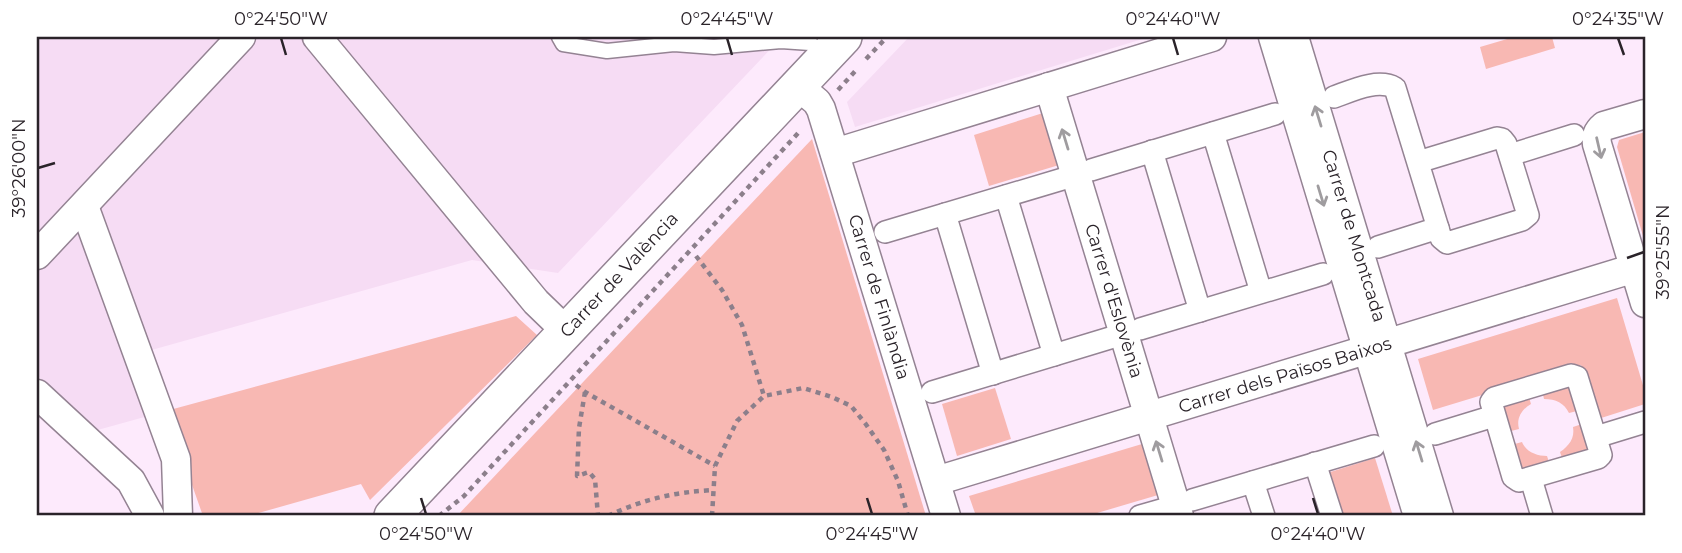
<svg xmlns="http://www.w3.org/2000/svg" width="1682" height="553" font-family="Montserrat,sans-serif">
  <rect width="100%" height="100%" fill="#fdeafc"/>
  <!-- built -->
  <g fill="#f6dcf4">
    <polygon points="37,37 782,37 558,273 472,260 148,351 166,411 94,431 37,375"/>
    <polygon points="909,37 1149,37 855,127 847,102"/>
  </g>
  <!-- green -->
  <g fill="#f8b8b3">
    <polygon points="1514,37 1552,37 1555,48 1486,69 1480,47"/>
    <polygon points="1043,113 1059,165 989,186 974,135"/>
    <polygon points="1645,132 1645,243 1617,147 1619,140"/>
    <polygon points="812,139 926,516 457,516"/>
    <polygon points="1617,298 1645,392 1645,404 1598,419 1581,365 1433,410 1418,359"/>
    <polygon points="516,316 537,335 370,500 361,484 248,516 203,516 166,411"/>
    <path d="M 1572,380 L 1581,410 L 1569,413 C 1564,403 1556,399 1544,399 L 1542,390 Z"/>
    <polygon points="995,388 1011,439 957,456 942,404"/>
    <path d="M 1528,394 L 1531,404 C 1522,409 1516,418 1519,429 L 1507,432 L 1498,403 Z"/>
    <path d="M 1585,423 L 1593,452 L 1563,461 L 1560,452 C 1569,446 1575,438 1573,427 Z"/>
    <path d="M 1522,442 C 1526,452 1537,456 1547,456 L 1550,465 L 1519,474 L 1511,445 Z"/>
    <polygon points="1142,444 1158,495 1087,516 976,516 969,496"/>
    <polygon points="1375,458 1393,516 1337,516 1324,474"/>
  </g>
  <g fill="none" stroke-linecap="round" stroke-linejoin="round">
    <!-- service casing -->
    <g stroke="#948393" stroke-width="17">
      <polyline id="service" points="559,37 563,44 607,51 674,44 714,47 781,41 810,43 825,56"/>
    </g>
    <!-- pedestrian casing -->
    <g stroke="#948393" stroke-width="24">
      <g id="pedestrian">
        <path d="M 1334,97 C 1351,91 1378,78 1395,88 L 1441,238 L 1447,243 L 1522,220 L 1528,215 L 1506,144 L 1502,139 L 1497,138 L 1418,162"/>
        <polyline points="1213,133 1261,292"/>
        <polyline points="1152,151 1200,311"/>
        <polyline points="1510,155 1574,135"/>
        <polyline points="1091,170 1275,114"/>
        <polyline points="1006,196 1054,355"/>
        <polyline points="945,214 993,374"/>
        <polyline points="885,232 1066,178"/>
        <polyline points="1378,247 1438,228"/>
        <polyline points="1140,329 1323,274"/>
        <polygon points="1571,375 1577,377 1601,455 1598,458 1519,481 1513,477 1491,402 1494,398"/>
        <polyline points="932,392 1110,338"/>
        <polyline points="1435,434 1494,416"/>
        <polyline points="1596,437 1645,422"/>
        <polyline points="1315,463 1332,516"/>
        <polyline points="1531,479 1542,516"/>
        <polyline points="1253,482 1264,516"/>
        <polyline points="1192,500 1374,446"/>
        <polyline points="1140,516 1168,508"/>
      </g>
    </g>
    <!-- minor casing -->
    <g stroke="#948393" stroke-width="31">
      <g id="minor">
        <polyline points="317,37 536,302 566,331"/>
        <polyline points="1273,37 1418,516"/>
        <polyline points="1294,37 1439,516"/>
        <polyline points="798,86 817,102 821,109 946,516"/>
        <polyline points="1049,87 1179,516"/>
        <path d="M 1645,114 L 1604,126 C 1597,132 1596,136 1597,144 L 1645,303"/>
        <polyline points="835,153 1212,37"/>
        <polyline points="84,206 176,459 178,516"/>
        <polyline points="37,255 241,37"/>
        <polyline points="37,394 131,481 150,516"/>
        <polyline points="936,481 1635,268"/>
      </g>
    </g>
    <!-- tertiary casing -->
    <g stroke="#948393" stroke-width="38">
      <polyline id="tertiary" points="392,516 844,37"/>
    </g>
    <!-- path -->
    <g stroke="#8c7f8b" stroke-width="4.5" stroke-dasharray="5 5" stroke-linecap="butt">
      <polyline points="866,59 887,37"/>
      <polyline points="838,90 858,68"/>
      <polyline points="696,256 722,290 742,325 764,396"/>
      <polyline points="576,385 585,392 715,466"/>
      <polyline points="585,392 579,428 577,476 589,472 595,479 598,516"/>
      <polyline points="439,516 464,496 801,130"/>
      <path d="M 608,516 C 643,499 675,492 714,490"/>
      <polyline points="712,516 715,466 737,421 764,396 803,388 832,397 851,406 865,423 884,450 898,481 908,516"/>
    </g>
    <!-- service -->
    <use href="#service" stroke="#fff" stroke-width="14"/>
    <!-- pedestrian -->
    <use href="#pedestrian" stroke="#fff" stroke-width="21"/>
    <!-- minor -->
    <use href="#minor" stroke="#fff" stroke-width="28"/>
    <!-- tertiary -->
    <use href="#tertiary" stroke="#fff" stroke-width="35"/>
  </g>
  <!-- one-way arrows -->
  <defs><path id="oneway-shaft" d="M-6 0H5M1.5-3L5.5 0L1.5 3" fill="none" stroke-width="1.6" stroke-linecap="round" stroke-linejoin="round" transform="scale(1.75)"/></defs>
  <g stroke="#9f9c9f">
    <use href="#oneway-shaft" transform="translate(1318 116) rotate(-107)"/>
    <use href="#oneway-shaft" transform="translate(1065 139) rotate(-107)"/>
    <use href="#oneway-shaft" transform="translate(1599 148) rotate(77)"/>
    <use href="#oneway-shaft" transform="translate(1321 196) rotate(73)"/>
    <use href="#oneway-shaft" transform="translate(1159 451) rotate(-107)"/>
    <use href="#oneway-shaft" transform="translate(1419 451) rotate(-107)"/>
  </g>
  <!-- ticks -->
  <path fill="none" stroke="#2a2329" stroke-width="2.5" d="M 281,38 L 286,55M 727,38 L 732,55M 1173,38 L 1178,55M 1618,38 L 1624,55M 38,168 L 55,163M 1627,258 L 1644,252M 421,498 L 426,514M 867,498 L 872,514M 1313,498 L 1318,514"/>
  <g text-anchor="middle" stroke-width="5" stroke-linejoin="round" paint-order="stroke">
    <!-- street labels -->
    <g font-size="18" fill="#2a2329" stroke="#fff">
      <text transform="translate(1354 236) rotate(73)" y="6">Carrer de Montcada</text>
      <text transform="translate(619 275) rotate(-47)" y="6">Carrer de València</text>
      <text transform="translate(879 297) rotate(73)" y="6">Carrer de Finlàndia</text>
      <text transform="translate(1114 301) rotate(73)" y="6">Carrer d'Eslovènia</text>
      <text transform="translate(1285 375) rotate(-17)" y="6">Carrer dels Països Baixos</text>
    </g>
  </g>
  <!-- border -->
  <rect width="1682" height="553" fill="none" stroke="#ffffff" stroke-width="77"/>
  <rect x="38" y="38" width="1606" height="476" fill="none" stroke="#2a2329" stroke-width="2.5"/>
  <g font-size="18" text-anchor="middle" fill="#2a2329">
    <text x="281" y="25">0°24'50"W</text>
    <text x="727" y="25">0°24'45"W</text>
    <text x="1173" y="25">0°24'40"W</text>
    <text x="1618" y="25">0°24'35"W</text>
    <text transform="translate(19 168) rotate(-90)" y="6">39°26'00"N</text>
    <text transform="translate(1663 252) rotate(-90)" y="6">39°25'55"N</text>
    <text x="426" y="540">0°24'50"W</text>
    <text x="872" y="540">0°24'45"W</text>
    <text x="1318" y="540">0°24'40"W</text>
  </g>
</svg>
